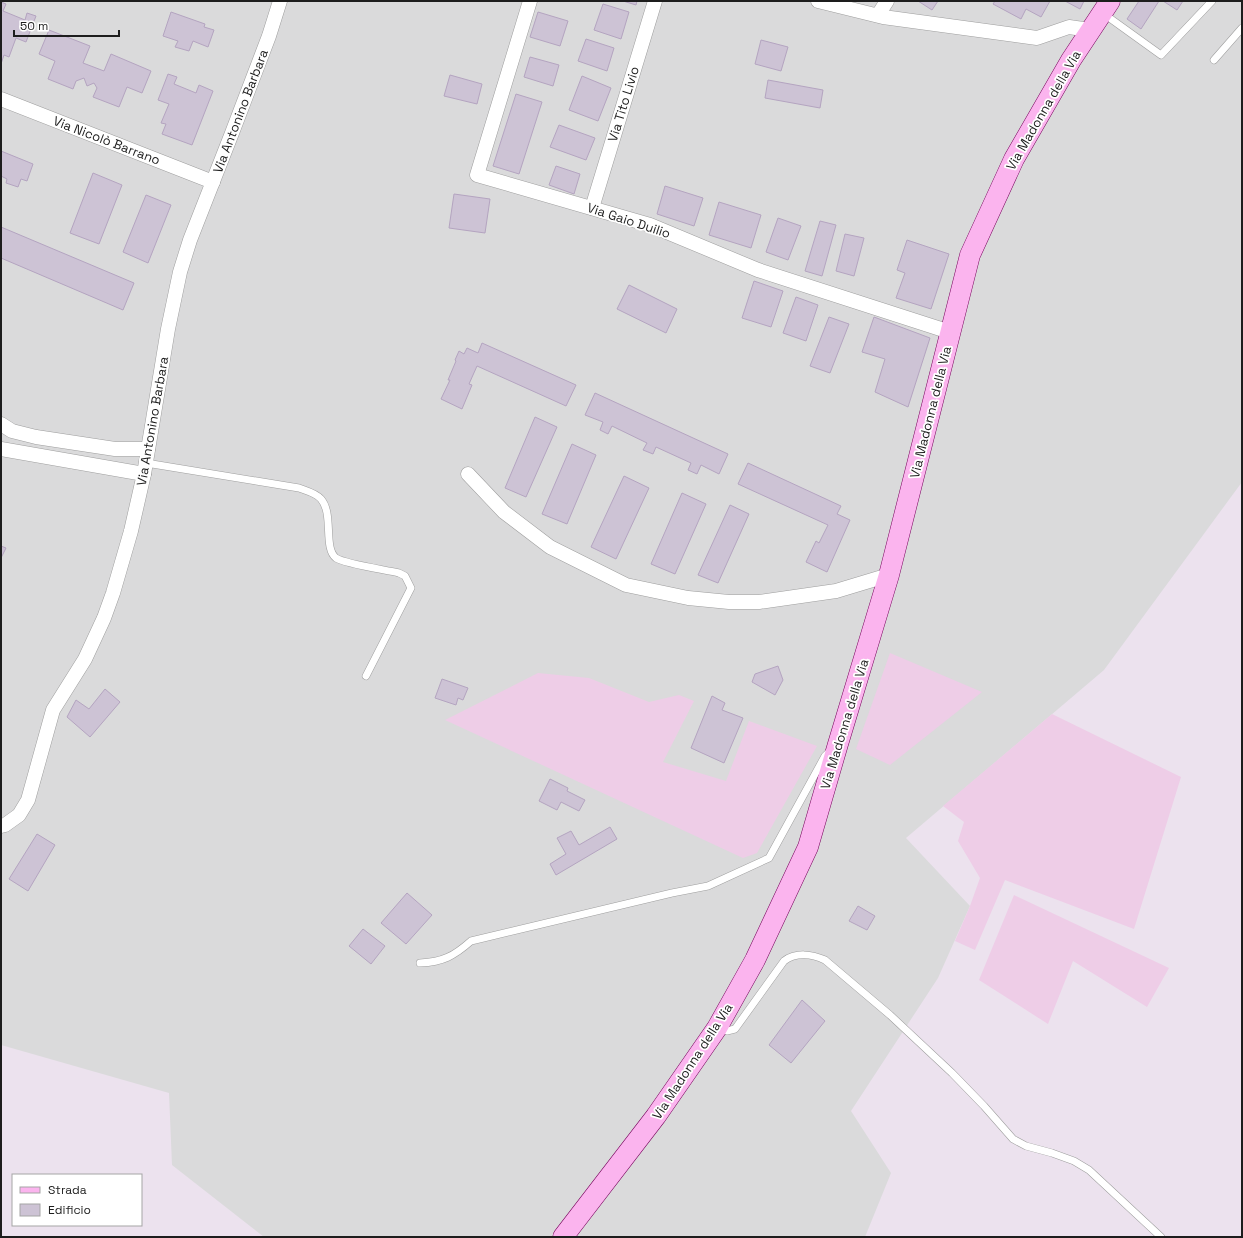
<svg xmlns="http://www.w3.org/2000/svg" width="1243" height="1238" font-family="'Space Grotesk',sans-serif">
  <rect width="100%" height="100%" fill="#ece2ee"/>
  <!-- residential -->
  <polygon fill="#dadadb" points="1,1 1242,1 1242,482 1104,670 906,838 970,906 938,978 851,1111 891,1173 865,1237 264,1237 172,1165 169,1093 1,1045"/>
  <!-- farmland -->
  <g fill="#eecde7">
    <polygon points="890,653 982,692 890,765 856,749"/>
    <polygon points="538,673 589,678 649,702 679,695 694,701 663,762 726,781 749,721 817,746 757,853 743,858 445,720"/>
    <polygon points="1052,714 1181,777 1134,929 1005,880 975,950 955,941 970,906 980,878 958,841 964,822 943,806"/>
    <polygon points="1014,895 1169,968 1147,1007 1073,961 1048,1024 979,980"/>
  </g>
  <!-- building -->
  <g fill="#cdc3d5" stroke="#b4a4c0">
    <polygon points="623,1 637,1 636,5"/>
    <polygon points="918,1 938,1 932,10"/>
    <polygon points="995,1 1050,1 1041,17 1026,9 1021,19 993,4"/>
    <polygon points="1065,1 1084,1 1080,9"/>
    <polygon points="1139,1 1159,1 1141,29 1127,19"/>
    <polygon points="1163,1 1183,1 1177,10"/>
    <polygon points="1,2 6,4 3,11 25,20 27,13 36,16 26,42 16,38 9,57 4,55 1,64"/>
    <polygon points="603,4 629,12 621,39 594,30"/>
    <polygon points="171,12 205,24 204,27 214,30 208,47 193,41 189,51 175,47 178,41 163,36"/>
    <polygon points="538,12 568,21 560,46 530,37"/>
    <polygon points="49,30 90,46 83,63 104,71 111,54 151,71 142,93 127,87 119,107 93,97 97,88 94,83 87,86 84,78 76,81 73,89 48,79 55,61 39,54"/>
    <polygon points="586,39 614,48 607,71 578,61"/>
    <polygon points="761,40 788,47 781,71 755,64"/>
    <polygon points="530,57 559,65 553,86 524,77"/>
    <polygon points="168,74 177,77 174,84 196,93 199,85 213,91 192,145 162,134 166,124 161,123 169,104 158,100"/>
    <polygon points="450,75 482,84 477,104 444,96"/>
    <polygon points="582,76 611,88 598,121 569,110"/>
    <polygon points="768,80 823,90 820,108 765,98"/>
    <polygon points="516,94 542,102 519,174 493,166"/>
    <polygon points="559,125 595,138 586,160 550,147"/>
    <polygon points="1,151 33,164 27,181 21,179 18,187 6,183 7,179 1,176"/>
    <polygon points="556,166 580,174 574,194 549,185"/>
    <polygon points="93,173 122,185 99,244 70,233"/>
    <polygon points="665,186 703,198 694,226 657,214"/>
    <polygon points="454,194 490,199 485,233 449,228"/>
    <polygon points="146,195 171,205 148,263 123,252"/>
    <polygon points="719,202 761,215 751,248 709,235"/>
    <polygon points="778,218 801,226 788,260 766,252"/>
    <polygon points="820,221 836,225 822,276 805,271"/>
    <polygon points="1,227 134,283 123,310 1,258"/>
    <polygon points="845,234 864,238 854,276 836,271"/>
    <polygon points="907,240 949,254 931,309 896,298 905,273 897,270"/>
    <polygon points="754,281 783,291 771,327 742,318"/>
    <polygon points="629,285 677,309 666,333 617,309"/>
    <polygon points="796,297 818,305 806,341 783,333"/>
    <polygon points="829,317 849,324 830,373 810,366"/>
    <polygon points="874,317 930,338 908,407 875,392 885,359 862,352"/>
    <polygon points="482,343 576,385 566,406 477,366 469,384 472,385 462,409 441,399 450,380 448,380 456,361 455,360 459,351 464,354 467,348 478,353"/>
    <polygon points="595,393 728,454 719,474 701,465 697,474 688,470 691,463 656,447 653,454 643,450 647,443 612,426 608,434 600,430 603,422 585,415"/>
    <polygon points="535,417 557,427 526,497 505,488"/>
    <polygon points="572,444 596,455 567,524 542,514"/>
    <polygon points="748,463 841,506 837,514 850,520 827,572 806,562 816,541 819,543 828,525 738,484"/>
    <polygon points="624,476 649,488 616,559 591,547"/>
    <polygon points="682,493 706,504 675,574 651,564"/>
    <polygon points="730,505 749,514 718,583 698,575"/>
    <polygon points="1,546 6,548 1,558"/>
    <polygon points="778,666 783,680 775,695 752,682 755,674"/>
    <polygon points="442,679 468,688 463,700 458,698 456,705 435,698"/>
    <polygon points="105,689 120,702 90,737 67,717 76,700 89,709"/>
    <polygon points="712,696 725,703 722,710 743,718 724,763 691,748"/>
    <polygon points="550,779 568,788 567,791 585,800 579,811 561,802 557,810 539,801"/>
    <polygon points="610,827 617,839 556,875 550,864 566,854 557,838 571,831 579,845"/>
    <polygon points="37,834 55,845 28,891 9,879"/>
    <polygon points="407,893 432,915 406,944 381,923"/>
    <polygon points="858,906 875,916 867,930 849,921"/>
    <polygon points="363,929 385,946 371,964 349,946"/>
    <polygon points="802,1000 825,1021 791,1063 769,1045"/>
  </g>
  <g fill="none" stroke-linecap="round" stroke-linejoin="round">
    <!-- lane casing -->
    <g stroke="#9e9e9e" stroke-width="8">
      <g id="lane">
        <polyline points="1104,14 1161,55 1212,1"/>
        <polyline points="1214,60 1242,28"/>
        <path d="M 146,463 L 299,488 C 307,491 316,493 321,499 C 334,514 323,548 336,558 C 345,564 387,570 399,573 L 405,576 L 411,588 L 366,676"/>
        <path d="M 420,963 C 443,962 454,956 471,941 L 672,893 L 708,886 L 769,858 L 825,756 L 830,751"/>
        <path d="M 719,1028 L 727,1031 L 735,1029 L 784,961 C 796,952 812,954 825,960 L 890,1015 L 952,1073 L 984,1106 L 1013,1139 L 1026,1146 L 1052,1153 L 1074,1161 L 1089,1170 L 1161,1237"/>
      </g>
    </g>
    <!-- street casing -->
    <g stroke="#9e9e9e" stroke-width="15">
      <g id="street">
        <polyline points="530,1 477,175 650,225 758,270 950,332"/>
        <polyline points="818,1 883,17 1037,38 1069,27 1090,30"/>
        <polyline points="878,15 887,1"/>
        <polyline points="1,99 213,182"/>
        <polyline points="592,208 655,1"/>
        <polyline points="1,424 12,431 36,437 115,449 148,449"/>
        <polyline points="1,449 144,474"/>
        <polyline points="468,474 504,512 550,547 626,585 688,598 729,602 759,602 836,591 889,575"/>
        <polyline points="1,826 5,825 19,815 28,800 53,710 85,659 104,618 113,593 131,531 144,474 168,329 180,272 190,240 232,133 269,36 280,1"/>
      </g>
    </g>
    <!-- secondary casing -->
    <g stroke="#76025b" stroke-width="21">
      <polyline id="secondary" points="563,1237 656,1116 717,1028 755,960 808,847 838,744 889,575 970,255 1014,159 1071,60 1110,1"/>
    </g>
    <!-- lane -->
    <use href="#lane" stroke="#fff" stroke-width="7"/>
    <!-- street -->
    <use href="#street" stroke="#fff" stroke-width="14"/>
    <!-- secondary -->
    <use href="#secondary" stroke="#fbb4ee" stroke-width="20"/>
  </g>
  <g text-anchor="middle" stroke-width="3.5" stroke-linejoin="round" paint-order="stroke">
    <!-- street labels -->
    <g font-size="13" fill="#1d1d1d" stroke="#fff">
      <text transform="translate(623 104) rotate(-73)" y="5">Via Tito Livio</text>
      <text transform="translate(1043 110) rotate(-60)" y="5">Via Madonna della Via</text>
      <text transform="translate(240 111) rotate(-69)" y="5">Via Antonino Barbara</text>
      <text transform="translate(107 140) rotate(21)" y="5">Via Nicolò Barrano</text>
      <text transform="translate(629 220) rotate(18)" y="5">Via Gaio Duilio</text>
      <text transform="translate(930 412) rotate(-76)" y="5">Via Madonna della Via</text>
      <text transform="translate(152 421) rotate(-80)" y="5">Via Antonino Barbara</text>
      <text transform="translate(844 724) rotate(-73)" y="5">Via Madonna della Via</text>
      <text transform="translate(692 1061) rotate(-57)" y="5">Via Madonna della Via</text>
    </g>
  </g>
  <!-- border -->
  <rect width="1243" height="1238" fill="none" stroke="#1d1d1d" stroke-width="4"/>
  <!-- legend -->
  <rect x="12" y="1174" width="130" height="52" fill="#ffffff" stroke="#a5a5a5"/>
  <rect x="20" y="1187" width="20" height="6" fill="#fbb4ee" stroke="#a5a5a5"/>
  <text x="48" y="1194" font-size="12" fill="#1d1d1d">Strada</text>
  <rect x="20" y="1204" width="20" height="12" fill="#cdc3d5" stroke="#a5a5a5"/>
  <text x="48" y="1214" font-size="12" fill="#1d1d1d">Edificio</text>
  <!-- scale -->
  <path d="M14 30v6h105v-6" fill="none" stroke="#1d1d1d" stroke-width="2"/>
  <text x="20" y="30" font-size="12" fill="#1d1d1d" stroke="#ffffff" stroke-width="3" paint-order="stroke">50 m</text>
</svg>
